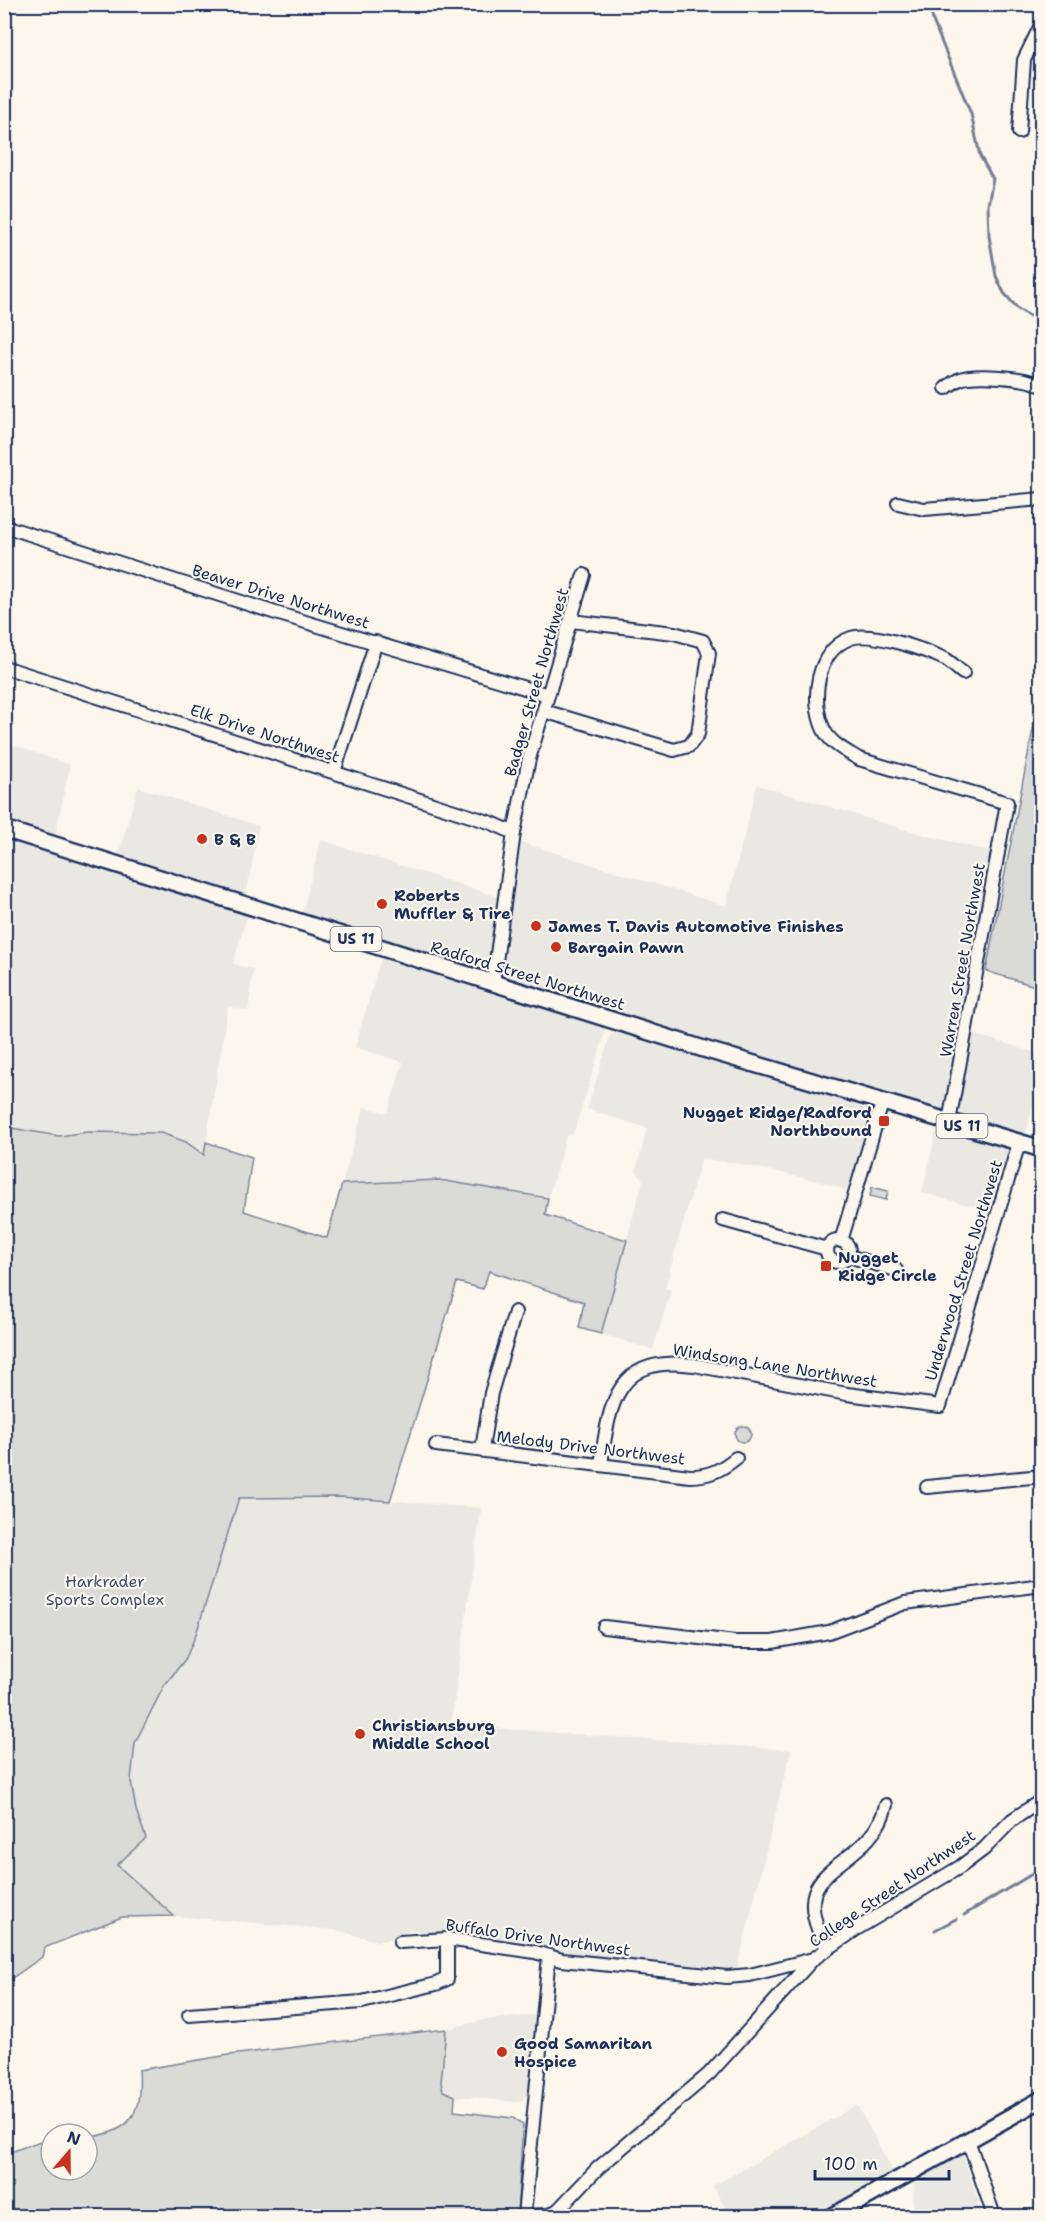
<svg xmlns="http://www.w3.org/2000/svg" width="1046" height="2221" font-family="'Shantell Sans',sans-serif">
  <rect width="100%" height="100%" fill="#fbf7ec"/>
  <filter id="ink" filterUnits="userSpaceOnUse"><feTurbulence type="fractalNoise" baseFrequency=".0167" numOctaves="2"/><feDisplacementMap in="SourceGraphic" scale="12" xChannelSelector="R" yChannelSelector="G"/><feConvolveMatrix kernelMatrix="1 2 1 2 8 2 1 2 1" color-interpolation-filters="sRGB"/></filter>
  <g filter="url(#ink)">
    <!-- built -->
    <g fill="#eae8e2">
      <polygon points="5,742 70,765 55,836 5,820"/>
      <polygon points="757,785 913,832 992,852 959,1030 1041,1054 1041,1071 1025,1137 767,1060 302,914 321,840 511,901 517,841 726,906"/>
      <polygon points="138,787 259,826 246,896 118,856"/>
      <polygon points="4,838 248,913 233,964 253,969 248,1011 228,1006 204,1156 186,1142 87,1132 59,1136 5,1127"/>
      <polygon points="382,955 604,1027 605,1033 581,1110 573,1134 566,1136 548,1198 439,1180 342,1184 364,1107 388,1113 403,1062 355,1047"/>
      <polygon points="618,1030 815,1091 869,1110 870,1114 849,1191 818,1181 735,1163 701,1159 665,1288 671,1290 653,1350 601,1334 643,1180 636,1171 647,1128 587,1109 610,1036"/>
      <polygon points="937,1128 1007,1148 1010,1154 993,1211 922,1193"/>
      <polygon points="340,1497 481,1508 451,1725 791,1750 737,1969 716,1970 564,1954 559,1948 412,1930 384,1941 376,1941 336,1930 174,1916 116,1865 146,1838 136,1810 131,1780 135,1743 164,1686 186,1658 196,1634 239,1498"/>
      <polygon points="536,2015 529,2087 523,2100 516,2102 455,2096 443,2091 441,2083 446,2029 484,2020"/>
      <polygon points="857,2105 894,2173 819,2216 730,2216 713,2186"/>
      <polygon points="962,2152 983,2216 913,2216 914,2179"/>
    </g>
    <!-- green -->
    <g fill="#dadad7" stroke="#7a849a" stroke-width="1.5">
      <polygon points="1041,688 1041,988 986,971"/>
      <polygon points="1041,1099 1041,1141 1033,1136"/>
      <polygon points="5,1127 59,1136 87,1132 161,1133 186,1142 204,1155 206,1142 252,1157 244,1211 327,1238 342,1184 439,1180 548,1198 545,1215 627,1240 601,1334 579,1328 584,1302 489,1271 483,1289 457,1282 390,1501 340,1497 239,1498 196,1634 186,1658 164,1686 135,1743 131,1781 136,1810 146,1838 117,1865 174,1916 122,1917 44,1948 42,1957 5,1983"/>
      <polygon points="872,1187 888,1191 886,1200 870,1196"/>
      <circle cx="743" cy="1434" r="8"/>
      <path d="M 446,2029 L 441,2083 L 443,2091 L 455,2096 L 454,2111 L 513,2118 L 523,2125 L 517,2216 L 5,2216 L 5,2154 L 51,2137 L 51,2170 L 87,2170 L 87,2137 C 133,2133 142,2112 139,2070 L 229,2055 Z"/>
    </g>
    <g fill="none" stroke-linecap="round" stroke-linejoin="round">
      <!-- stream -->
      <g stroke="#747e96" stroke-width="3">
        <polyline points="930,4 933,21 971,114 980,156 993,179 988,205 989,236 996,276 1004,293 1018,309 1042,323"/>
        <polyline points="964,1915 1042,1868"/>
        <polyline points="935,1930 956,1919"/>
      </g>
      <!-- minor casing -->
      <g stroke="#1b2f5e" stroke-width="16">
        <g id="minor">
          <polyline points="1019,132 1024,60 1042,23"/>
          <path d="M 946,388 C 950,385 954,382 958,380 C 972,373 1028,377 1042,386"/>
          <polyline points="898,503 924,509 1042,499"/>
          <polyline points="4,526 279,614 548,695"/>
          <polyline points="4,667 492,823 514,833"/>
          <polyline points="544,711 674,750 689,746 698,734 709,653 703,641 674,633 571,621"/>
          <polyline points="334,772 376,642"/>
          <polyline points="493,983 514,833 529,759 584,575"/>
          <path d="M 949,1122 L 1007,803 L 859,759 C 846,751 831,744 824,730 C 810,701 816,650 851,638 C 872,631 925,650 945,659 C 951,662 957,669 963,673"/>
          <polyline points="723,1220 827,1249"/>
          <circle cx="838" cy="1251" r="11"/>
          <polyline points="841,1241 882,1103"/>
          <polyline points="848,1256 896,1270"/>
          <path d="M 436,1445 L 690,1476 C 710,1476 721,1470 736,1458"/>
          <polyline points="482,1449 491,1393 515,1312"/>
          <path d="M 601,1465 C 609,1401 618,1354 694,1365 L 847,1394 L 940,1406 L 1019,1143"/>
          <polyline points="927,1487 1042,1476"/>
          <polyline points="604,1627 735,1642 772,1642 829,1632 905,1603 1042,1585"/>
          <polyline points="400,1942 447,1939 535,1952 562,1960 727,1977 750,1975 813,1959"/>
          <path d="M 827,1948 C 778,1860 870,1874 886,1805"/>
          <polyline points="189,2015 362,2002 436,1984 447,1979 447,1939"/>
          <polyline points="968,2140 994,2216"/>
          <polyline points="524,2216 549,1956"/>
          <polyline points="525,2216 549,2215 558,2210 598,2168 709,2074 813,1959 858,1928 960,1867 984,1849 1012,1820 1042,1800"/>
        </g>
      </g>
      <!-- major casing -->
      <g stroke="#1b2f5e" stroke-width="20">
        <g id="major">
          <polyline points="4,829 707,1050 1042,1149"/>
          <polyline points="833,2216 1042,2099"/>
        </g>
      </g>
      <!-- minor -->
      <use href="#minor" stroke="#fbf7ec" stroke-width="12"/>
      <!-- major -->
      <use href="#major" stroke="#fbf7ec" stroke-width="15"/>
    </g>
  </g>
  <!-- markers -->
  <g fill="#c8321e" stroke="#fbf7ec" stroke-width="2">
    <circle cx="202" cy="839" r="6"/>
    <circle cx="382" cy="904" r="6"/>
    <circle cx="536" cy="926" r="6"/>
    <circle cx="556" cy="947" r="6"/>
    <rect x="878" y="1115" width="12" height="12" rx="3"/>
    <rect x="820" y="1260" width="12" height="12" rx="3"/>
    <circle cx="360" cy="1734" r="6"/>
    <circle cx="502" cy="2052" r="6"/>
  </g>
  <g text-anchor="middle" stroke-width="4.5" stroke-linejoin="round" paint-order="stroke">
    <!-- shield labels -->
    <g fill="#fbf7ec" stroke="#5e6b89" stroke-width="1.5">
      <rect x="330.5" y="927" width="51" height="24" rx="4.5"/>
      <rect x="936.5" y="1114" width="51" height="24" rx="4.5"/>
    </g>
    <g font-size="15" font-weight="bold" fill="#1b2f5e">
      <text x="356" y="944">US 11</text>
      <text x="962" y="1131">US 11</text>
    </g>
    <!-- street labels -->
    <g font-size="16" fill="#1b2f5e" stroke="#fbf7ec">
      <text transform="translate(281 596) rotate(17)" y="6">Beaver Drive Northwest</text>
      <text transform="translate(536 682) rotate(-74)" y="6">Badger Street Northwest</text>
      <text transform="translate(265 733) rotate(18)" y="6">Elk Drive Northwest</text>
      <text transform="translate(962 960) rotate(-80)" y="6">Warren Street Northwest</text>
      <text transform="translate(528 975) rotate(17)" y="6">Radford Street Northwest</text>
      <text transform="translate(963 1270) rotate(-73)" y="6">Underwood Street Northwest</text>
      <text transform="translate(775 1365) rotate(9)" y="6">Windsong Lane Northwest</text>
      <text transform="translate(591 1447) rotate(7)" y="6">Melody Drive Northwest</text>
      <text transform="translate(892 1888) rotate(-34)" y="6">College Street Northwest</text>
      <text transform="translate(538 1937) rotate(8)" y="6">Buffalo Drive Northwest</text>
    </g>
    <!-- poi labels -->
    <g font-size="16" font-weight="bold" fill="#1b2f5e" stroke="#fbf7ec" text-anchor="start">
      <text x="214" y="845">B &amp; B</text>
      <text x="394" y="901">Roberts<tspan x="394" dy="18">Muffler &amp; Tire</tspan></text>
      <text x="548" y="932">James T. Davis Automotive Finishes</text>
      <text x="568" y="953">Bargain Pawn</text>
      <text x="872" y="1118" text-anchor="end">Nugget Ridge/Radford<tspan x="872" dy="18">Northbound</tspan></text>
      <text x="838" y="1263">Nugget<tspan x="838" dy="18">Ridge Circle</tspan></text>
      <text x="372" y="1731">Christiansburg<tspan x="372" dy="18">Middle School</tspan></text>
      <text x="514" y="2049">Good Samaritan<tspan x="514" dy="18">Hospice</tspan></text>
    </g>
    <!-- park labels -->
    <g font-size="16" fill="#415176" stroke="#fbf7ec">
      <text x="105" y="1587">Harkrader<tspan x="105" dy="18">Sports Complex</tspan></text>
    </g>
  </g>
  <!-- margin -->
  <rect width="1046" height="2221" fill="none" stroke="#fbf7ec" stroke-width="24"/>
  <rect x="12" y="12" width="1022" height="2197" fill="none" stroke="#1b2f5e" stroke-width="2" filter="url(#ink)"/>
  <!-- north arrow -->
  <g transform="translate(69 2152) rotate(20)"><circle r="28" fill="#fbf7ec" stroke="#a1a7b3" stroke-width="1.5"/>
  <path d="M0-4.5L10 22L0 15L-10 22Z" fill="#c8321e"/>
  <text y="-9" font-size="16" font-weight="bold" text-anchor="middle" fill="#1b2f5e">N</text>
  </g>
  <!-- scale -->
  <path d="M815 2170v9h134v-9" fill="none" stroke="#1b2f5e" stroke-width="3"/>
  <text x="824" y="2170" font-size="18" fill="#1b2f5e" stroke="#fbf7ec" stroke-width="4.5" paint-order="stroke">100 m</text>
</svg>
